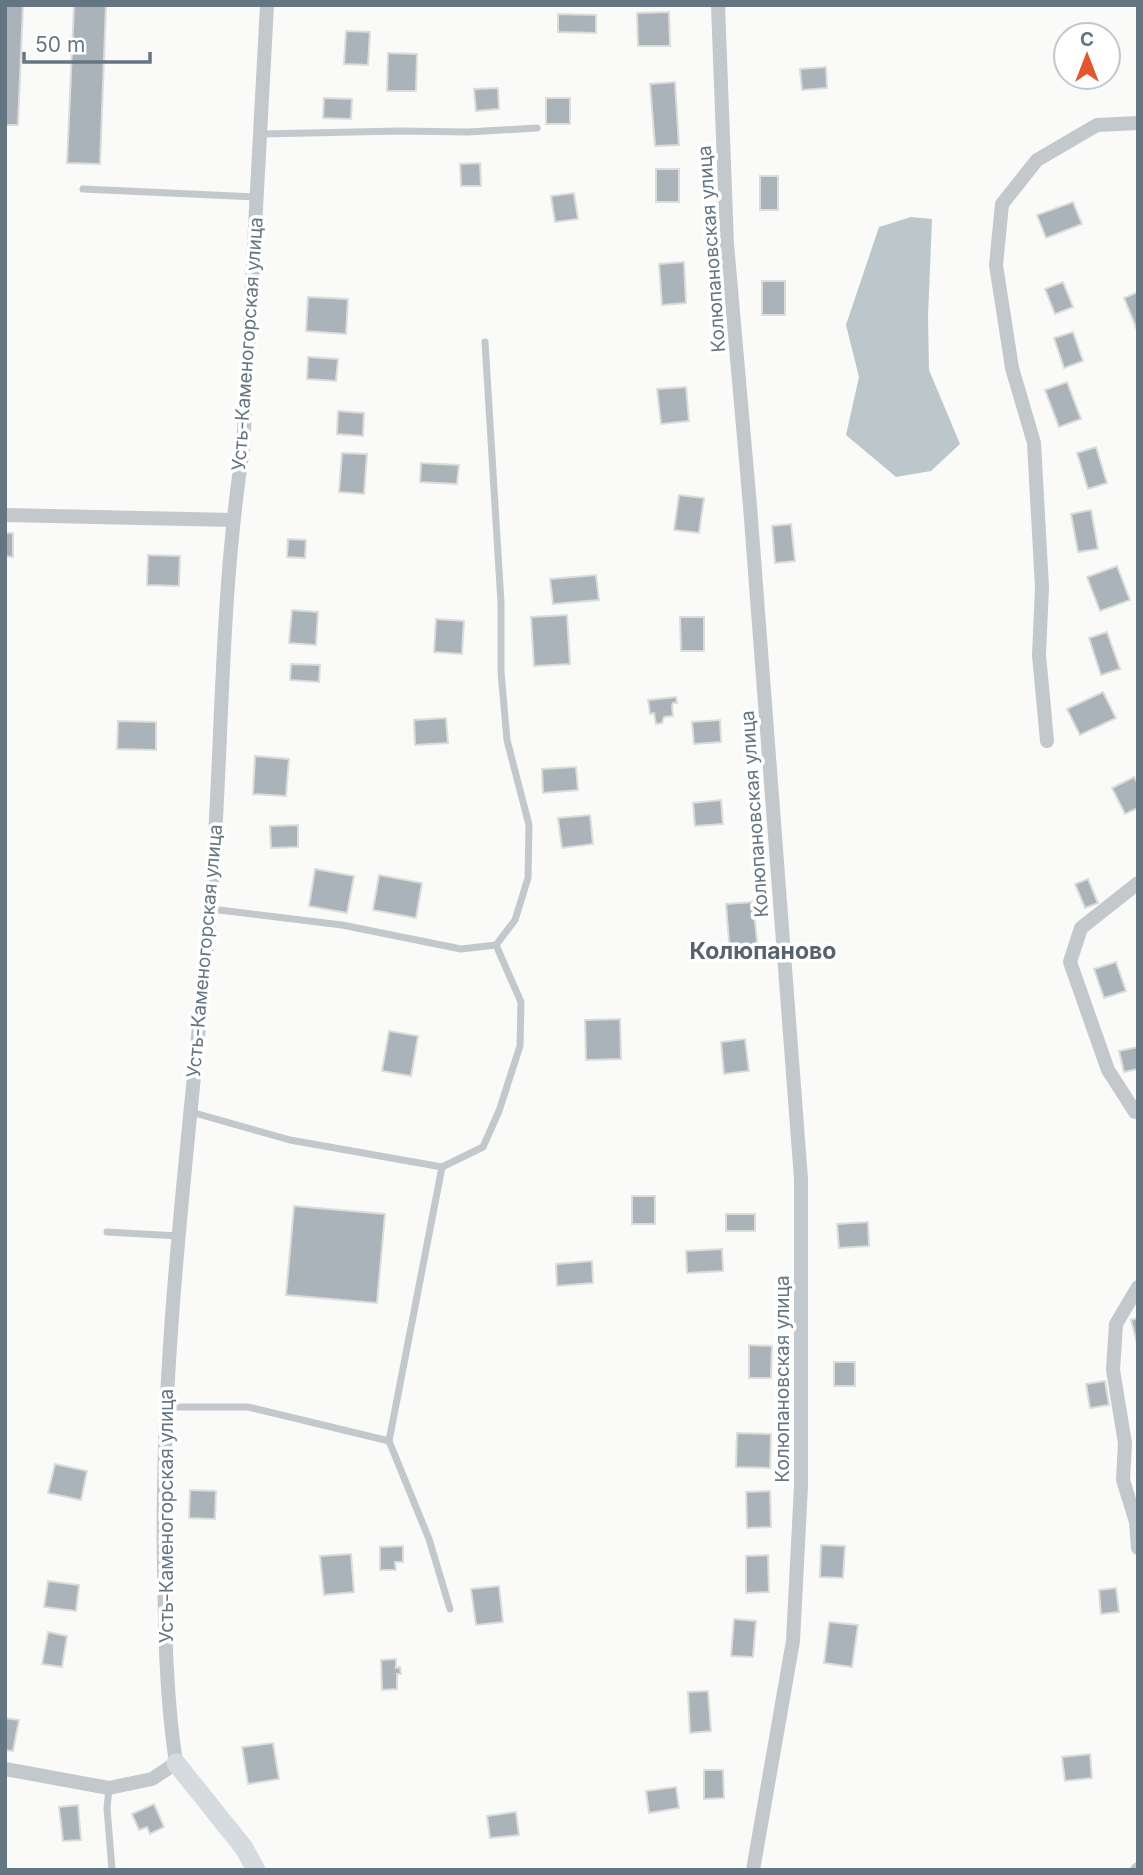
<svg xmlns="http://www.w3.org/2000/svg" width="1143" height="1875" font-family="Inter,sans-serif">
  <rect width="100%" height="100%" fill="#fafaf8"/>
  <!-- water -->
  <polygon fill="#bbc7cb" points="911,217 932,219 928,317 929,370 960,444 931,471 896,477 846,435 859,377 846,325 879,227"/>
  <!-- building -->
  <g fill="#aab3b9" stroke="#dcdcda" stroke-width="2">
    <polygon points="5,5 23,5 18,125 5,125"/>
    <polygon points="74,5 106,5 100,164 67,163"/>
    <polygon points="669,12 670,46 638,46 637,13"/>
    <polygon points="558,14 596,15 596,33 558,32"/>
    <polygon points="346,31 370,32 368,65 344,64"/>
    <polygon points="388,53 417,54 416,91 387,91"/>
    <polygon points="826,67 827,88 802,90 800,69"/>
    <polygon points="675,82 679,145 655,146 650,84"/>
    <polygon points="498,88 499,109 476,111 474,89"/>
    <polygon points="324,98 352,99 351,119 323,118"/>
    <rect x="546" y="98" width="24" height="26"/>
    <polygon points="480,163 481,186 461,186 460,164"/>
    <rect x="656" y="169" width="23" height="33"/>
    <rect x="760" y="176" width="18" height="34"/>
    <polygon points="574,193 578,219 555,222 551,196"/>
    <polygon points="1073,202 1082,224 1046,238 1037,215"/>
    <polygon points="684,262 686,303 662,305 659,264"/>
    <rect x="762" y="281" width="23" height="34"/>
    <polygon points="1063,282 1073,307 1055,314 1045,289"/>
    <polygon points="1138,292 1138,330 1137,330 1124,298"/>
    <polygon points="308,297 348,299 346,334 306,331"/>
    <polygon points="1073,332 1083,361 1064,368 1054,338"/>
    <polygon points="308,357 338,359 336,381 307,379"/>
    <polygon points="1067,382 1081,419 1059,427 1045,390"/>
    <polygon points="686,387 689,421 661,424 657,389"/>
    <polygon points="338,411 364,413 363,436 337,434"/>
    <polygon points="1096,447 1107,483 1088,489 1077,453"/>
    <polygon points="342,453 367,454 364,494 339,492"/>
    <polygon points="421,463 459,465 457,484 420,482"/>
    <polygon points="679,495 704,498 699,533 674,530"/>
    <polygon points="1091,510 1098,549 1078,552 1071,514"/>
    <polygon points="791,524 795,561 775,563 772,526"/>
    <polygon points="5,533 13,533 13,557 5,556"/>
    <polygon points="288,539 306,540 305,558 287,557"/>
    <polygon points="148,555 180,556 179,586 147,585"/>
    <polygon points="1117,566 1130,600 1100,611 1087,577"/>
    <polygon points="596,575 599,600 553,604 550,579"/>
    <polygon points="292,610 318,612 316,645 289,643"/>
    <polygon points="567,615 570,664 534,666 531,617"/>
    <polygon points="680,617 704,617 704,651 681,651"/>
    <polygon points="436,619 464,621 462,654 434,652"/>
    <polygon points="1107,632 1120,669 1101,675 1089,638"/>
    <polygon points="291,664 320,665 319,682 290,680"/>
    <polygon points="1103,692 1116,718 1080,735 1067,709"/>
    <polygon points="676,697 677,703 673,703 672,706 673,716 664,717 662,723 656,724 654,713 650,714 648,700"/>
    <polygon points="446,718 448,743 415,745 414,720"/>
    <polygon points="720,720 721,742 694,744 692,722"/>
    <polygon points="118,721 156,722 156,750 117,749"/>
    <polygon points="255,756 289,759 286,796 253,794"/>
    <polygon points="576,767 578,790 543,793 542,769"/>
    <polygon points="1134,777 1138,784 1138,808 1125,814 1112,788"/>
    <polygon points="721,800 723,824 695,826 693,803"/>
    <polygon points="590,815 593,844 562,848 558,818"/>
    <polygon points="298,825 298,847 271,848 270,826"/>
    <polygon points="315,869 354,876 347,913 309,906"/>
    <polygon points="379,875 422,883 416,918 373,910"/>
    <polygon points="1088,879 1098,903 1085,908 1075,884"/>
    <polygon points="753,902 758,951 730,953 726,904"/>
    <polygon points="1116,962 1126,991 1104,998 1094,969"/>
    <polygon points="620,1019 621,1059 586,1060 585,1020"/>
    <polygon points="389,1031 418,1036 411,1076 382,1071"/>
    <polygon points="745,1039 749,1071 724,1074 721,1042"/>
    <polygon points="1138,1047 1138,1069 1124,1072 1119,1051"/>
    <rect x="632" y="1196" width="23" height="28"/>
    <polygon points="294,1206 385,1214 377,1303 286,1295"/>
    <rect x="726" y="1214" width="29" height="17"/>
    <polygon points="868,1222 869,1246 839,1248 837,1224"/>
    <polygon points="722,1249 723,1271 687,1273 686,1251"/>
    <polygon points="592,1261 593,1283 557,1286 556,1264"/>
    <polygon points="1138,1318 1138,1347 1131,1320"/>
    <polygon points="749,1345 772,1346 771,1378 749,1378"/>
    <rect x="834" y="1362" width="21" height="24"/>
    <polygon points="1105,1381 1109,1405 1090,1408 1086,1384"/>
    <polygon points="737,1433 771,1434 770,1468 736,1467"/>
    <polygon points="55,1464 87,1471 81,1500 48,1493"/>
    <polygon points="190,1490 216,1491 215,1519 189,1518"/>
    <polygon points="770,1491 771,1527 747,1528 746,1492"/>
    <polygon points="821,1545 845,1546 843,1578 820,1577"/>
    <polygon points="403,1546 403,1562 395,1562 396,1570 380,1570 380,1547"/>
    <polygon points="351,1554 354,1592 324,1595 320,1556"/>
    <polygon points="768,1555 769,1592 746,1593 746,1556"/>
    <polygon points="48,1581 79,1585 76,1611 44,1607"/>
    <polygon points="499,1586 503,1622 476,1625 471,1589"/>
    <polygon points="1116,1588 1119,1612 1101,1614 1099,1590"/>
    <polygon points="734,1619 756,1621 753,1657 731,1656"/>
    <polygon points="829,1622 858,1625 852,1667 824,1663"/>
    <polygon points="48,1632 67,1636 62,1667 42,1664"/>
    <polygon points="396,1659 396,1668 400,1667 401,1674 397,1674 397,1689 382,1690 381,1660"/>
    <polygon points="708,1691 711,1731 690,1733 688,1692"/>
    <polygon points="5,1718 19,1720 13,1751 5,1750"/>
    <polygon points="273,1743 279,1779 248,1784 242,1747"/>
    <polygon points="1090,1754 1092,1778 1065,1781 1062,1757"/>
    <polygon points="704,1770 723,1770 724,1798 704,1799"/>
    <polygon points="676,1787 679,1808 649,1813 646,1791"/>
    <polygon points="154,1804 164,1827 150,1834 147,1827 139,1830 132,1814"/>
    <polygon points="78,1805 81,1840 63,1841 59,1807"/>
    <polygon points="516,1812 519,1835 490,1838 487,1816"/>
  </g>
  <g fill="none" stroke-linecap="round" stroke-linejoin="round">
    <!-- lane -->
    <g stroke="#c3c8cc" stroke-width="7">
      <polyline points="261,134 400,131 468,132 537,128"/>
      <polyline points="83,189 256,197"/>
      <polyline points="211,909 342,925 461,949 496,945 515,920 528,878 529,825 507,740 501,672 501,603 485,342"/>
      <polyline points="442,1167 483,1147 499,1111 520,1046 521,1002 496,945"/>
      <polyline points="107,1232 178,1236"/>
      <polyline points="167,1407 248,1407 389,1441 442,1167 290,1140 191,1112"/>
      <polyline points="389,1441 429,1539 450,1609"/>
      <polyline points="109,1788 107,1808 112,1870"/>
    </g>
    <!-- street -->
    <g stroke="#c3c8cc" stroke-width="14">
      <polyline points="718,5 727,244 750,506 801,1179 801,1486 793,1641 753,1870"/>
      <polyline points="5,515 232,520"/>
      <polyline points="1047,741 1039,655 1042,587 1034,443 1012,368 996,265 1002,204 1037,160 1097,125 1138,123"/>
      <polyline points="1135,1112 1108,1070 1070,962 1081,928 1138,883"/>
      <polyline points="1138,1287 1116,1324 1113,1370 1125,1443 1123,1480 1136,1522 1138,1548"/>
      <path d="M 5,1769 L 109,1788 L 152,1779 L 176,1763 C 166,1697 165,1632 164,1565 C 160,1346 191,1129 210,911 C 223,758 219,602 243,449 L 267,5"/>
      <polyline points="1137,1870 1138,1869"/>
    </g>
    <!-- secondary -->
    <polyline stroke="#d6dbdf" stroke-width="19" points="176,1763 244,1848 256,1870"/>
  </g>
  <g text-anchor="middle" stroke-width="7" stroke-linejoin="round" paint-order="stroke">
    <!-- street labels -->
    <g font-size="19" fill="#657683" stroke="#fff">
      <text transform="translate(711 249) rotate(-94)" y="7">Колюпановская улица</text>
      <text transform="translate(247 344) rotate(-86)" y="7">Усть-Каменогорская улица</text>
      <text transform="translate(754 814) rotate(-94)" y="7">Колюпановская улица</text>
      <text transform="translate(204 951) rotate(-85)" y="7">Усть-Каменогорская улица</text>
      <text transform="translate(782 1379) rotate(-90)" y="7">Колюпановская улица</text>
      <text transform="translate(166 1516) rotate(-90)" y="7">Усть-Каменогорская улица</text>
    </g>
    <!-- quarter labels -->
    <g font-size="23" font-weight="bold" fill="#57646e" stroke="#fff">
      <text x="763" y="959">Колюпаново</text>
    </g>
  </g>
  <!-- border -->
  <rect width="1143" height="1875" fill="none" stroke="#657683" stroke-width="14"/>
  <!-- north arrow -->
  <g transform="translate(1087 56)"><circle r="33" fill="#ffffff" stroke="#c1c8cd" stroke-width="2"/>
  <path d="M0-5L12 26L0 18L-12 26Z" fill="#e4572e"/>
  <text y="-10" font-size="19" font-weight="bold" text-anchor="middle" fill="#657683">С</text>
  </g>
  <!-- scale -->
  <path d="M24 52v10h126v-10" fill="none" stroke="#657683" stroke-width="3.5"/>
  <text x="35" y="52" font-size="21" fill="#657683" stroke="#ffffff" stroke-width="5" paint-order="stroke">50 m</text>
</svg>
